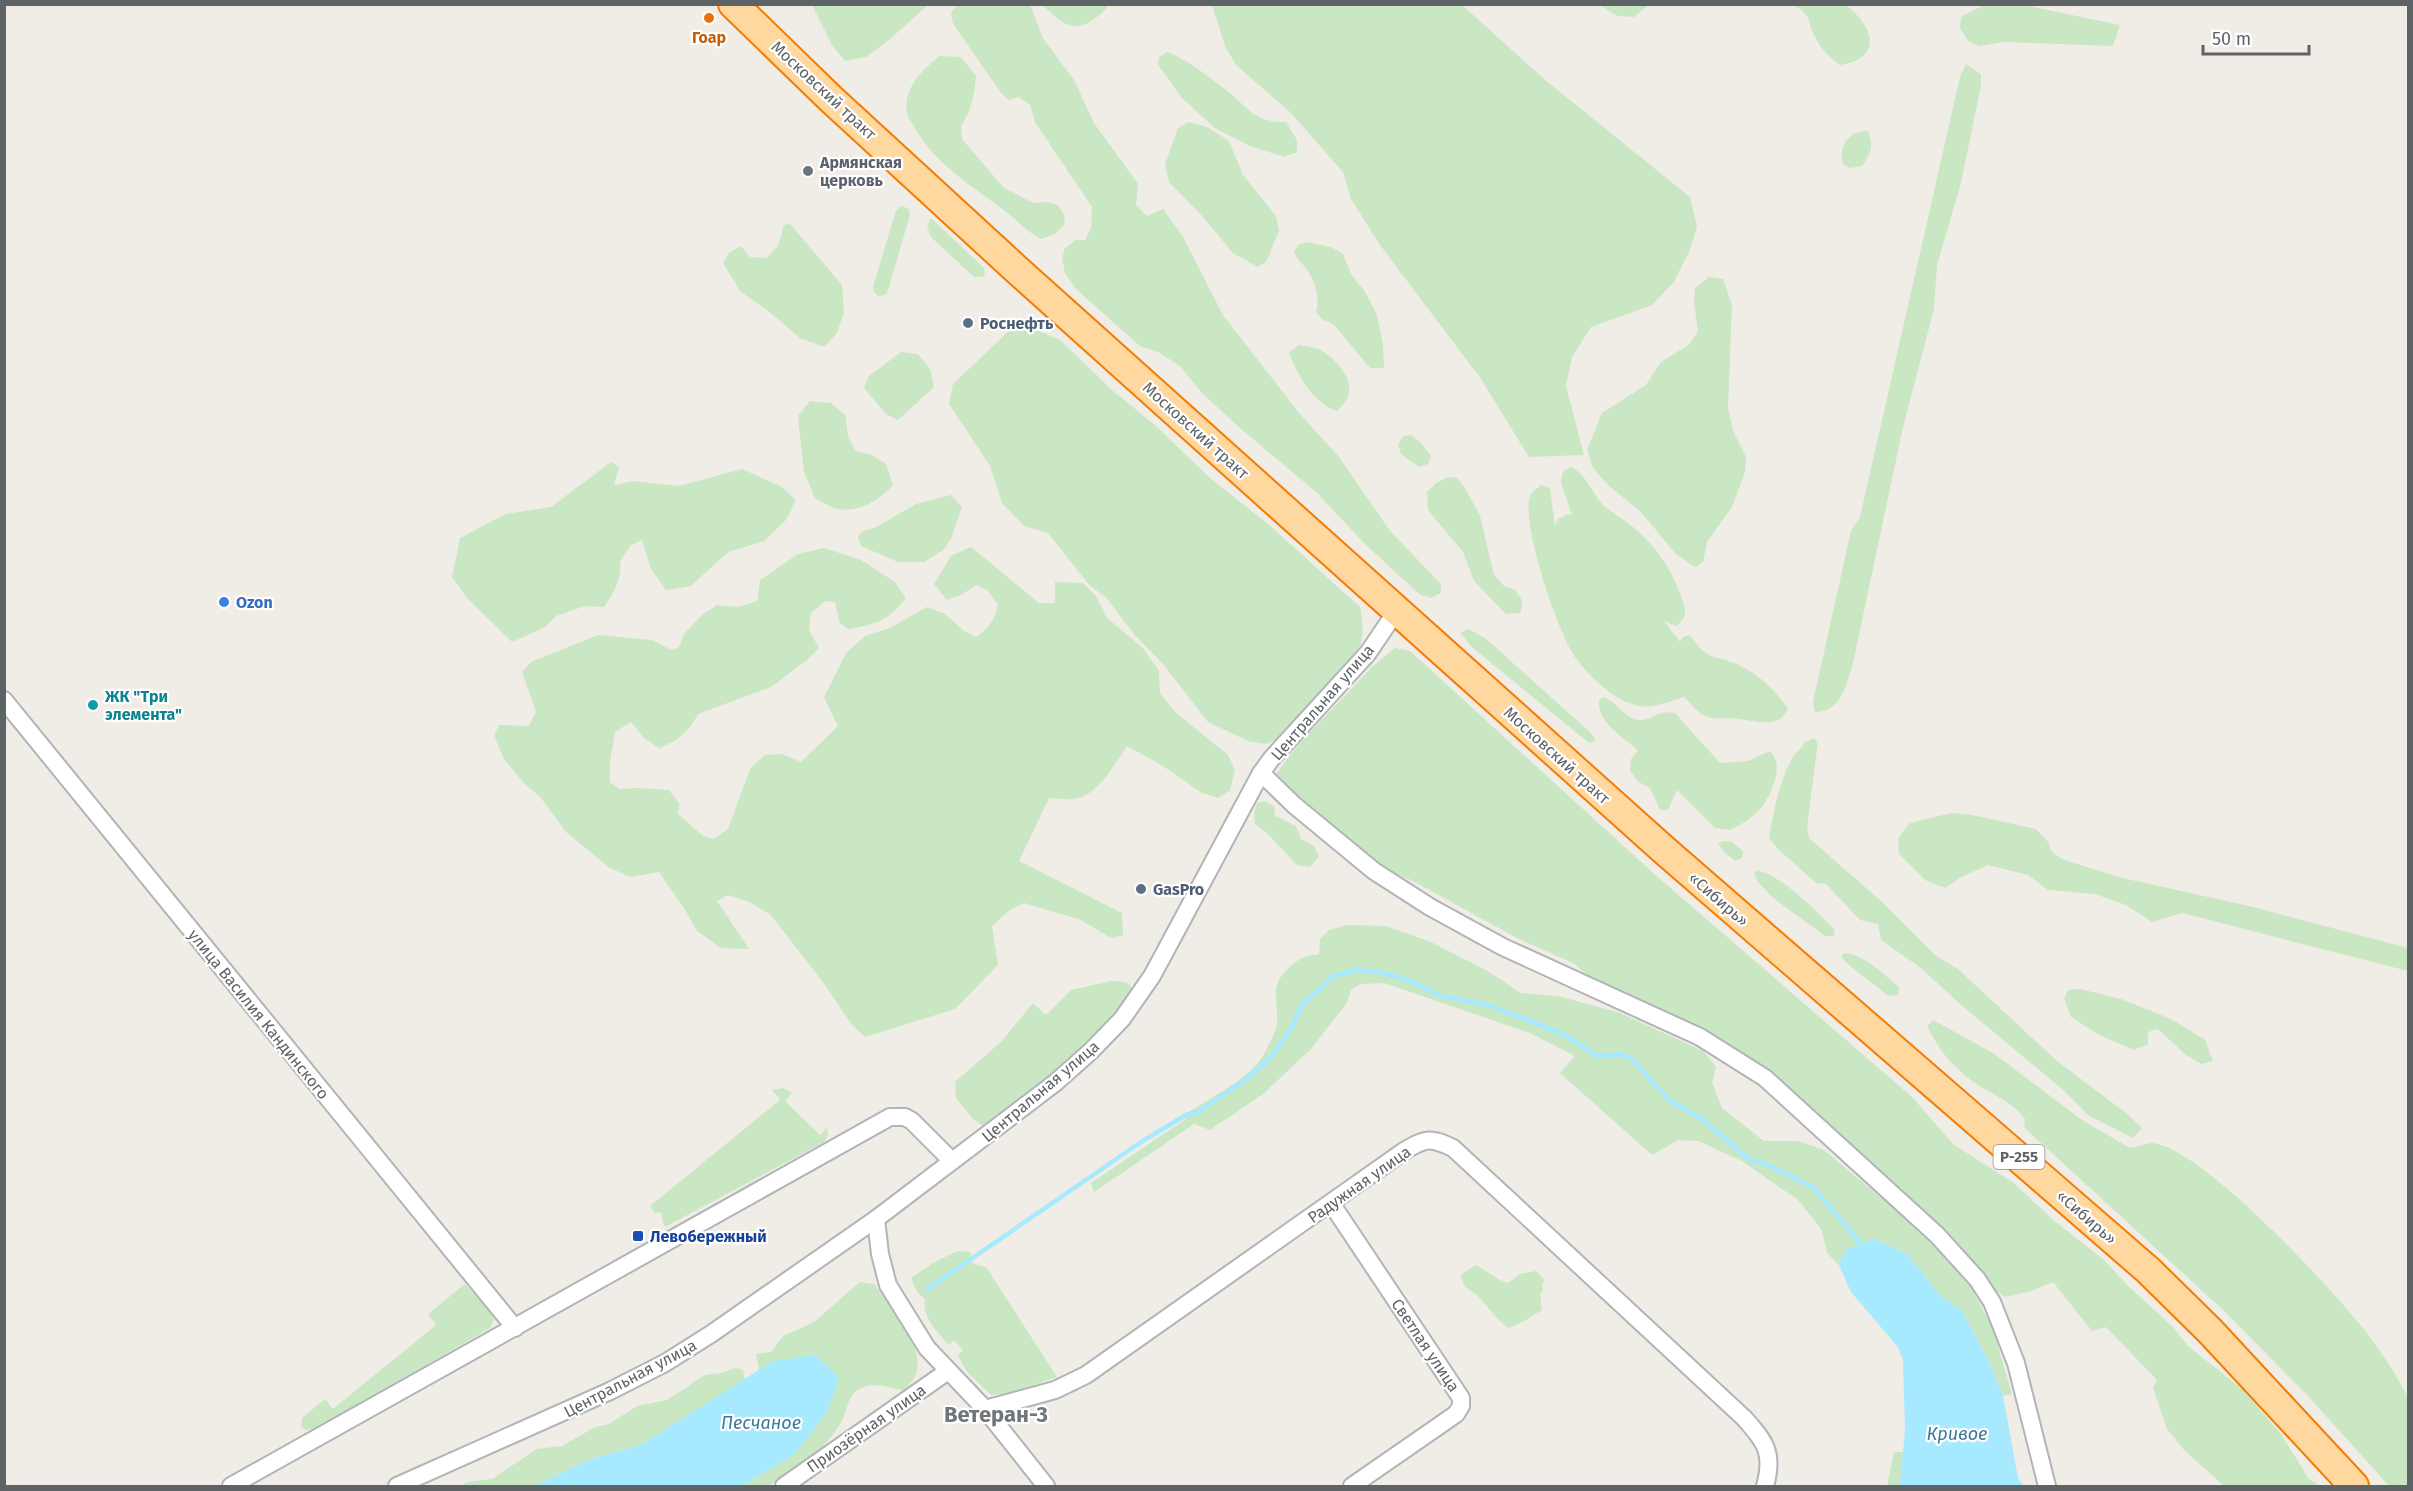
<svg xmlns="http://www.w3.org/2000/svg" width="2413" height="1491" font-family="'Fira Sans',sans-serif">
  <rect width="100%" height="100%" fill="#f0ece6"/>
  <!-- green -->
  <g fill="#cae7c3">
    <polygon points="1986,4 2023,5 2120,25 2113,46 2004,42 1980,46 1968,41 1960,28 1961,17"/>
    <polygon points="812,5 928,5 890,39 866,57 845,61 832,45"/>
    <polygon points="957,5 1030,5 1043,38 1074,80 1094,123 1138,184 1136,205 1147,216 1163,209 1183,237 1223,315 1299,413 1339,457 1390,531 1441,584 1441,593 1431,598 1419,594 1365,544 1316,492 1241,429 1202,393 1180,366 1158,352 1140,346 1076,289 1065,273 1062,258 1065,248 1076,240 1085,240 1091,228 1092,207 1035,122 1030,105 1019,97 1009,100 1002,94 953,24 951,13"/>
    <path d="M 1043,5 L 1107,5 L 1107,8 C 1081,34 1067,31 1043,5 Z"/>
    <polygon points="1212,5 1462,5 1545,80 1690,197 1697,227 1689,252 1673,283 1652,305 1591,327 1572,357 1566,386 1584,455 1529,457 1481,379 1380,245 1351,199 1343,172 1290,112 1236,65 1225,46"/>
    <polygon points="1599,5 1649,5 1634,17 1618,16"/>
    <path d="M 1792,5 C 1803,4 1835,2 1844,5 C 1851,7 1857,15 1861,20 C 1880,45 1867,61 1840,65 C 1829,57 1822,50 1815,37 C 1806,20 1813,14 1792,5 Z"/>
    <path d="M 1167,52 C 1188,60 1208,76 1226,90 C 1250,108 1251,122 1286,122 L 1297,140 L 1297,152 L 1284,157 L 1250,146 L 1216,129 L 1182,98 L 1158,65 L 1159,57 Z"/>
    <path d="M 940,56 L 961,57 L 976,76 C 974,95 972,109 961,126 L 962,139 L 1003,187 L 1033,203 L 1047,202 L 1058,205 L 1064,215 L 1065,224 L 1055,234 L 1041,239 C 1027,232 1018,221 1005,211 C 972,186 936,165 915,128 C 912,123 907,117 907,112 C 903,88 923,69 940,56 Z"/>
    <path d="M 1966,64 L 1981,74 L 1981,85 L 1961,183 L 1937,265 L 1934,309 L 1903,427 L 1853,663 C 1846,684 1842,712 1815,712 L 1813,702 L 1851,531 L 1860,517 L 1960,77 Z"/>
    <polygon points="1188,122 1207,127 1229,141 1243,175 1276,216 1279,231 1266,262 1258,267 1233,253 1203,217 1169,182 1165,164 1178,128"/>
    <path d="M 1868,131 C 1874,146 1871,154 1862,166 L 1849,168 L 1842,163 C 1840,143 1848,132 1868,131 Z"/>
    <polygon points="902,206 909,209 910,215 888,290 885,295 878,296 874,292 873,287 896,210"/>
    <polygon points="931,218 984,268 985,273 983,277 974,277 931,237 927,226"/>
    <polygon points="790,224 842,285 844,312 837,333 824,347 800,338 767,310 741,292 723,263 729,253 741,246 750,257 766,258 778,246 784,225"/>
    <path d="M 1307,242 L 1331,247 L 1343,254 L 1351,274 L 1365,292 L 1377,315 L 1383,345 L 1384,368 L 1370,368 L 1334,325 L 1322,319 L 1316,312 C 1320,298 1316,284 1308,271 C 1303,264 1297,260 1294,252 L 1298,245 Z"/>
    <polygon points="1709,277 1723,279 1732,305 1728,408 1733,431 1746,457 1745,472 1732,507 1707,542 1703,562 1695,567 1676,554 1640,511 1608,485 1593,468 1587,450 1602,413 1646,385 1661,362 1690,344 1698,331 1694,303 1695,288"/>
    <path d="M 1011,329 L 1034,329 L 1060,340 L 1113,391 L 1156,426 L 1211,479 L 1268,524 L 1360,607 C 1362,620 1364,631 1361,644 C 1357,659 1290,725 1275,740 L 1266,744 L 1248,741 L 1208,722 L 1163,664 L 1133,633 L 1106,597 L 1090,586 L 1048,533 L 1024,526 L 1002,503 L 990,466 L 949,404 L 953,384 Z"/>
    <path d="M 1299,345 C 1305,346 1312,347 1318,349 C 1334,356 1357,381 1347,399 C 1345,403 1340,407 1337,411 C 1313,403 1298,376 1289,353 Z"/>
    <polygon points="901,352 918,354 930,369 934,387 898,420 887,415 864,388 869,376"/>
    <path d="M 810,401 L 831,403 L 845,415 L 848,436 L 855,451 L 872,455 L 886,464 L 893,485 C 880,500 858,513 837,509 C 830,507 821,501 815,498 L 804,472 L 798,416 Z"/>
    <polygon points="1411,435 1420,442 1431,456 1428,464 1419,467 1401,454 1398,445 1403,436"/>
    <path d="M 611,462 L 619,467 L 614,485 L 633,481 L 679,486 L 742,469 L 782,487 L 796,500 L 786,520 L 764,541 L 728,552 L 691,586 L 666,590 L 651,569 L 642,540 L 631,545 L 620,561 C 622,579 614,593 604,607 L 585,606 L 556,616 L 545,627 L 512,642 L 467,598 L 452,577 L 460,538 L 506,514 L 551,507 Z"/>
    <path d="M 1571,467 C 1587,475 1591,492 1603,505 C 1612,513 1623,519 1633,527 C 1655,545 1670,567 1680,593 C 1685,608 1690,615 1676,626 L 1664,621 L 1680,642 L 1683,637 L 1689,635 C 1697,642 1700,651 1709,655 C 1716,658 1724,659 1731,662 C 1756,671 1772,687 1788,708 C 1780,730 1756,721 1739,719 C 1728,717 1715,720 1705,716 C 1696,711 1691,704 1684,697 C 1670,701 1650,710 1635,705 C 1611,698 1589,676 1575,657 C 1559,635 1518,517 1531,494 C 1532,491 1538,488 1541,485 L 1550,488 L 1555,526 L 1558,519 L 1567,514 L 1572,515 L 1561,483 L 1563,472 Z"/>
    <polygon points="1448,477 1457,478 1465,488 1480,516 1494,575 1504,586 1515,590 1523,602 1520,613 1506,614 1474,581 1463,552 1428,510 1427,492 1436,483"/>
    <polygon points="951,495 962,507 951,539 943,550 924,562 898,562 861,546 858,537 862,532 876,527 916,504"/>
    <path d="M 971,547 L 1039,603 L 1055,603 L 1055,582 L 1083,583 L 1096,596 L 1107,618 L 1142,647 L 1159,671 L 1160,693 L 1176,713 L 1228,755 L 1235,770 L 1230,790 L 1218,798 L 1202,793 L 1163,766 L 1127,746 C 1115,764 1097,797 1073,799 C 1065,800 1056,798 1049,798 L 1019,861 L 1122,913 L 1123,935 L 1111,938 L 1081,920 L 1024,903 L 1011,909 L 992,926 L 998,965 L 955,1009 L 865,1037 L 852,1025 L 825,985 L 771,915 L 749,902 L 728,895 L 717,901 L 749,949 L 721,948 L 696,930 L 687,913 L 659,872 L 631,877 L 610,868 L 567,833 L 541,798 L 523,782 L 504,759 L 494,735 L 499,725 L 529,726 L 536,712 L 522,672 L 531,662 L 598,635 L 652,640 L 671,650 L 679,647 L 684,634 L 701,616 L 717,605 L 738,607 L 757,601 L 760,580 L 798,554 L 824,548 L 861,560 L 895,582 L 906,598 C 889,620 875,625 848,629 L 840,623 L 835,602 L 825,601 L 811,613 L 809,630 L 819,648 L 807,660 L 771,687 L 698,714 C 689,732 677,741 659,748 L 644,738 L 631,722 L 615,732 L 610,762 L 610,782 L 619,789 L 638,788 L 669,790 L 680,805 L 677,813 L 703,836 L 714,839 L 728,829 L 750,769 L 765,755 L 782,754 L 801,762 L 838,726 L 824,697 L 846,653 L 865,636 L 890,628 L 927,607 L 945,614 L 964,631 L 976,637 C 989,628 995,620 998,605 L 988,591 L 976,585 L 963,594 L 947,600 L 934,584 L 951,556 Z"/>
    <polygon points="1468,629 1485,638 1590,732 1596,741 1589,743 1473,648 1460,633"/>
    <polygon points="1395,648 1410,651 1652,872 1912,1097 1954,1145 2014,1183 2052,1219 2104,1260 2128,1286 2173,1327 2188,1346 2242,1389 2281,1434 2309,1479 2320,1486 2224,1486 2184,1450 2167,1429 2153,1388 2157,1380 2106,1327 2092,1331 2053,1282 2032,1291 2005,1297 1990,1287 1740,1062 1592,979 1573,963 1517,938 1411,880 1374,865 1273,778 1297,746 1372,667"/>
    <path d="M 1602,697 C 1617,700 1623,718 1639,720 C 1652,721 1658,709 1675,713 L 1720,763 L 1748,761 L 1770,751 C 1786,765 1770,799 1758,811 C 1750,820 1739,825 1730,830 L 1715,828 L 1677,790 L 1668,810 L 1660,810 L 1650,788 L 1637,781 L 1630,770 L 1631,759 L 1638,750 C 1622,737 1598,723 1599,701 Z"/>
    <path d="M 1814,738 L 1818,742 L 1807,827 L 1809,838 L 1881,901 L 1936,956 L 1958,969 L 2057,1061 L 2126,1113 L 2142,1128 L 2133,1138 L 2089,1116 L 2063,1090 L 1960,1004 L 1921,968 L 1881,940 L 1878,924 L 1860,920 L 1826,884 L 1816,883 L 1777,848 L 1769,838 C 1774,809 1779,782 1793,757 C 1796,751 1801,750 1804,743 Z"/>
    <polygon points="1264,801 1274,806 1275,816 1296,826 1301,839 1314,846 1319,856 1310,867 1297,865 1266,832 1255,824 1254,813 1257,803"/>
    <polygon points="1951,813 1972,815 2036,829 2049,843 2051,851 2062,859 2118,877 2253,907 2408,948 2408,971 2182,913 2152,922 2126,905 2095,894 2048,890 2028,875 1988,865 1961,877 1945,888 1925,880 1899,854 1898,838 1910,823"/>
    <polygon points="1723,841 1732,842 1743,851 1742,858 1735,861 1723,851 1718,844"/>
    <path d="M 1757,870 C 1785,878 1814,909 1835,930 L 1834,936 L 1825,936 L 1772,897 L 1759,883 L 1754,874 Z"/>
    <path d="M 1348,925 L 1386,926 L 1431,942 L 1486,970 L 1521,993 L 1558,996 L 1620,1013 L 1703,1051 L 1716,1067 L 1712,1083 L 1722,1108 L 1764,1141 L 1798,1141 L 1824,1150 L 1898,1212 L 1940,1252 L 1971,1287 L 1993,1329 L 2012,1394 L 2003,1396 L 1988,1360 L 1962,1311 L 1940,1295 L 1907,1254 L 1874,1239 L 1845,1250 L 1839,1265 L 1827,1253 L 1822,1230 L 1798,1200 L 1742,1161 L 1698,1141 L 1678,1140 L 1652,1155 L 1560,1073 L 1575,1056 L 1530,1033 L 1384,983 L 1360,984 L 1351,990 L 1346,1004 L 1311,1049 L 1263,1094 L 1210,1130 L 1194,1124 L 1094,1192 L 1091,1183 L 1186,1119 L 1186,1115 C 1191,1109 1198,1107 1205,1102 C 1224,1090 1254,1074 1265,1052 C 1269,1044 1276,1032 1277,1023 C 1278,1012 1275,1001 1276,990 C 1278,972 1302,953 1319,955 L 1320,939 L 1329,930 Z"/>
    <path d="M 1845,953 C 1865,955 1883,974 1899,987 L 1898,995 L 1888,996 C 1873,982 1853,972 1841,956 Z"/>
    <path d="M 1111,981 C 1121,981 1129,981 1134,991 L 1088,1042 L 1023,1100 L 986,1128 L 973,1119 L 956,1098 L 955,1082 L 1001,1042 L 1033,1003 L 1046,1015 L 1071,990 Z"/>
    <polygon points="2080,989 2121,999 2171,1019 2205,1040 2213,1061 2202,1064 2186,1055 2158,1029 2148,1032 2148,1044 2134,1050 2099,1035 2071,1017 2064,999 2068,990"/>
    <path d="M 1933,1020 L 1993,1053 L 2082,1120 L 2130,1148 C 2136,1147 2146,1143 2152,1143 C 2201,1147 2329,1286 2362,1327 C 2379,1348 2395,1372 2407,1396 C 2412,1406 2409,1471 2408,1486 L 2389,1486 L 2309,1397 L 2223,1310 L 2029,1132 L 2024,1127 L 2025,1119 C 2010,1099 1987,1093 1968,1078 C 1948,1062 1938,1047 1927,1026 Z"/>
    <polygon points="783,1088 792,1093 785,1101 820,1135 827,1127 828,1135 824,1142 665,1227 662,1220 662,1213 654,1212 650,1206 780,1100 772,1090"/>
    <path d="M 957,1251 L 970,1252 L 973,1264 L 986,1267 L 1057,1377 L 1010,1393 L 991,1395 L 966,1371 L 958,1355 L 963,1350 L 954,1340 L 949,1345 C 939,1334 921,1316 925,1300 L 917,1292 L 911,1278 L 933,1263 Z"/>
    <path d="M 1475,1265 C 1487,1270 1496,1280 1508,1283 L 1520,1274 L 1536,1271 L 1545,1281 L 1542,1284 L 1543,1291 L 1540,1294 L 1542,1310 L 1526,1320 L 1509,1328 C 1491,1317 1484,1296 1465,1287 L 1460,1276 Z"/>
    <path d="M 860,1282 L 874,1284 C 889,1305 928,1348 915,1376 C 913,1381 907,1386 904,1391 C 889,1387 868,1380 855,1392 C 848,1398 846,1413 842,1421 C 827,1447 797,1473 769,1485 C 762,1489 750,1486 742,1486 L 795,1454 L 773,1361 L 759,1371 L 756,1354 L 771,1352 L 783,1336 L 814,1322 Z"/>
    <polygon points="465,1284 490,1311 494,1320 490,1328 316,1429 306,1430 301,1427 302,1418 325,1399 333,1409 436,1325 428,1314"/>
    <polygon points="735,1368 743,1370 745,1380 639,1446 593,1458 534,1486 460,1486 467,1482 492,1479 537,1449 562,1446 595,1427 609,1424 637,1406 667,1400 705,1375 721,1373"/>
    <polygon points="1894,1452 1903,1452 1901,1483 1900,1486 1887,1486"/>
  </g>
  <!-- water -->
  <g fill="#a7e9ff">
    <polygon points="1874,1239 1907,1254 1940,1295 1962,1311 1988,1360 2003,1396 2018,1478 2024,1486 1900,1486 1905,1430 1903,1359 1897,1346 1851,1292 1839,1265 1845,1250"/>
    <polygon points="815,1355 839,1378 827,1412 795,1454 742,1486 534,1486 593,1458 639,1446 773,1361"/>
  </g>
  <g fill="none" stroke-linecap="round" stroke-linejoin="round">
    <!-- stream -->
    <polyline stroke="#a7e9ff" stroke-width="4.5" points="926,1290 1141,1142 1186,1115 1201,1110 1248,1078 1270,1058 1280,1045 1291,1029 1302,1005 1334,976 1356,970 1380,972 1408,980 1438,995 1491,1006 1561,1033 1598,1056 1621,1054 1632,1059 1670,1101 1701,1118 1751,1161 1764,1163 1813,1187 1861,1244"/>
    <!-- minor casing -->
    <g stroke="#b1b5b8" stroke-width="20">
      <g id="minor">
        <polyline points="4,700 515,1328"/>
        <polyline points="1261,773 1294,805 1374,871 1430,907 1503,947 1700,1037 1765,1078 1937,1235 1977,1279 1992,1302 2016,1363 2047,1486"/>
        <polyline points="1331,1203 1461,1398 1461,1406 1456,1414 1352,1486"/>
        <polyline points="876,1219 880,1254 888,1285 927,1348 985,1409 1046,1486"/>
        <path d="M 985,1409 L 1055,1390 L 1086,1375 L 1404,1151 C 1426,1138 1430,1137 1453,1148 L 1744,1418 C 1766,1442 1774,1454 1765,1486"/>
        <polyline points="231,1486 890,1117 905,1117 912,1121 952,1161"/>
        <polyline points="397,1486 610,1391 665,1363 711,1334 876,1219 1055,1083 1091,1051 1122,1019 1152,976 1261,773 1272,758 1368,653 1397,610"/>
        <polyline points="784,1486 948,1371"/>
      </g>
    </g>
    <!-- trunk casing -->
    <g stroke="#f67b00" stroke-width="32">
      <polyline id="trunk" points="733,4 831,99 1016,269 1664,850 2148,1270 2210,1331 2354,1486"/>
    </g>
    <!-- minor -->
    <use href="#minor" stroke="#fff" stroke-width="16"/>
    <!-- trunk -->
    <use href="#trunk" stroke="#fed89e" stroke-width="28"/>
  </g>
  <!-- markers -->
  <circle fill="#e8710a" stroke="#fff" stroke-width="2" cx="709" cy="18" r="6"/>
  <circle fill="#6b7280" stroke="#fff" stroke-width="2" cx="808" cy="171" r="6"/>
  <g fill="#5c6f8a" stroke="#fff" stroke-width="2">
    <circle cx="968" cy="323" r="6"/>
    <circle cx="1141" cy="889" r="6"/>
  </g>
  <circle fill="#3f7fe0" stroke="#fff" stroke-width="2" cx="224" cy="602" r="6"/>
  <circle fill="#0f9aa8" stroke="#fff" stroke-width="2" cx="93" cy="705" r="6"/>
  <rect fill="#1a4fb4" stroke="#fff" stroke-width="2" x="632" y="1230" width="12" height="12" rx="3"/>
  <g text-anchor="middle" stroke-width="4.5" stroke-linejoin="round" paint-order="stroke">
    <!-- shield labels -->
    <rect fill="#fff" stroke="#8e9294" stroke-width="1.5" x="1993.5" y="1145" width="51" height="24" rx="4.5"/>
    <g font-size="15" font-weight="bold" fill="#5e6366">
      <text x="2019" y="1162">Р-255</text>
    </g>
    <!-- food labels -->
    <g font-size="16" font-weight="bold" fill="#c56008" stroke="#fff">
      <text x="709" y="43">Гоар</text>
    </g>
    <!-- street labels -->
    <g font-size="16" fill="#5e6366" stroke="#fff">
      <text transform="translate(824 90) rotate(43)" y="6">Московский тракт</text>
      <text transform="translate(1196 430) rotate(42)" y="6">Московский тракт</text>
      <text transform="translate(1322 702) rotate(-49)" y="6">Центральная улица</text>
      <text transform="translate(1557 755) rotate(42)" y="6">Московский тракт</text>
      <text transform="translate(1719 899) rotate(41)" y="6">«Сибирь»</text>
      <text transform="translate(259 1014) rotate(51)" y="6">улица Василия Кандинского</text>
      <text transform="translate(1040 1091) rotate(-40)" y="6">Центральная улица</text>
      <text transform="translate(1359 1184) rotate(-35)" y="6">Радужная улица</text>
      <text transform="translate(2087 1217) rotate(41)" y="6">«Сибирь»</text>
      <text transform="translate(1426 1345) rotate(56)" y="6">Светлая улица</text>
      <text transform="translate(630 1378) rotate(-28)" y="6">Центральная улица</text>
      <text transform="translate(866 1428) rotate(-35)" y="6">Приозёрная улица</text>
    </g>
    <!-- worship labels -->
    <g font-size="16" font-weight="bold" fill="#5b616d" stroke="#fff" text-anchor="start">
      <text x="820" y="168">Армянская<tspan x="820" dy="18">церковь</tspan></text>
    </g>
    <!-- service labels -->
    <g font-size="16" font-weight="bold" fill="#4e5e75" stroke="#fff" text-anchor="start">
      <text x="980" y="329">Роснефть</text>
      <text x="1153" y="895">GasPro</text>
    </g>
    <!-- shop labels -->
    <g font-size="16" font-weight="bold" fill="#366cbe" stroke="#fff" text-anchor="start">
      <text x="236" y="608">Ozon</text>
    </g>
    <!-- culture labels -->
    <g font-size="16" font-weight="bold" fill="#0d838f" stroke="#fff" text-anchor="start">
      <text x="105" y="702">ЖК "Три<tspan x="105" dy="18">элемента"</tspan></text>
    </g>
    <!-- transit labels -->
    <g font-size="16" font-weight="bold" fill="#164399" stroke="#fff" text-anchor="start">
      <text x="650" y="1242">Левобережный</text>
    </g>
    <!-- water labels -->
    <g font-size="18" font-style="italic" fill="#3a7997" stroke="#fff">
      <text x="761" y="1429">Песчаное</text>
      <text x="1957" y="1440">Кривое</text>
    </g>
    <!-- district labels -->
    <g font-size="22" font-weight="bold" fill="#6f7578" stroke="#fff">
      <text x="996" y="1422">Ветеран-3</text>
    </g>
  </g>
  <!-- border -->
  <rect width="2413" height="1491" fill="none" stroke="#5e6366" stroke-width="12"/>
  <!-- scale -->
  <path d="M2203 45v9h106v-9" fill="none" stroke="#5e6366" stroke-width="3"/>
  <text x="2212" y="45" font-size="18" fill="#5e6366" stroke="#ffffff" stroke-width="4.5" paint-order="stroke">50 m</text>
</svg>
